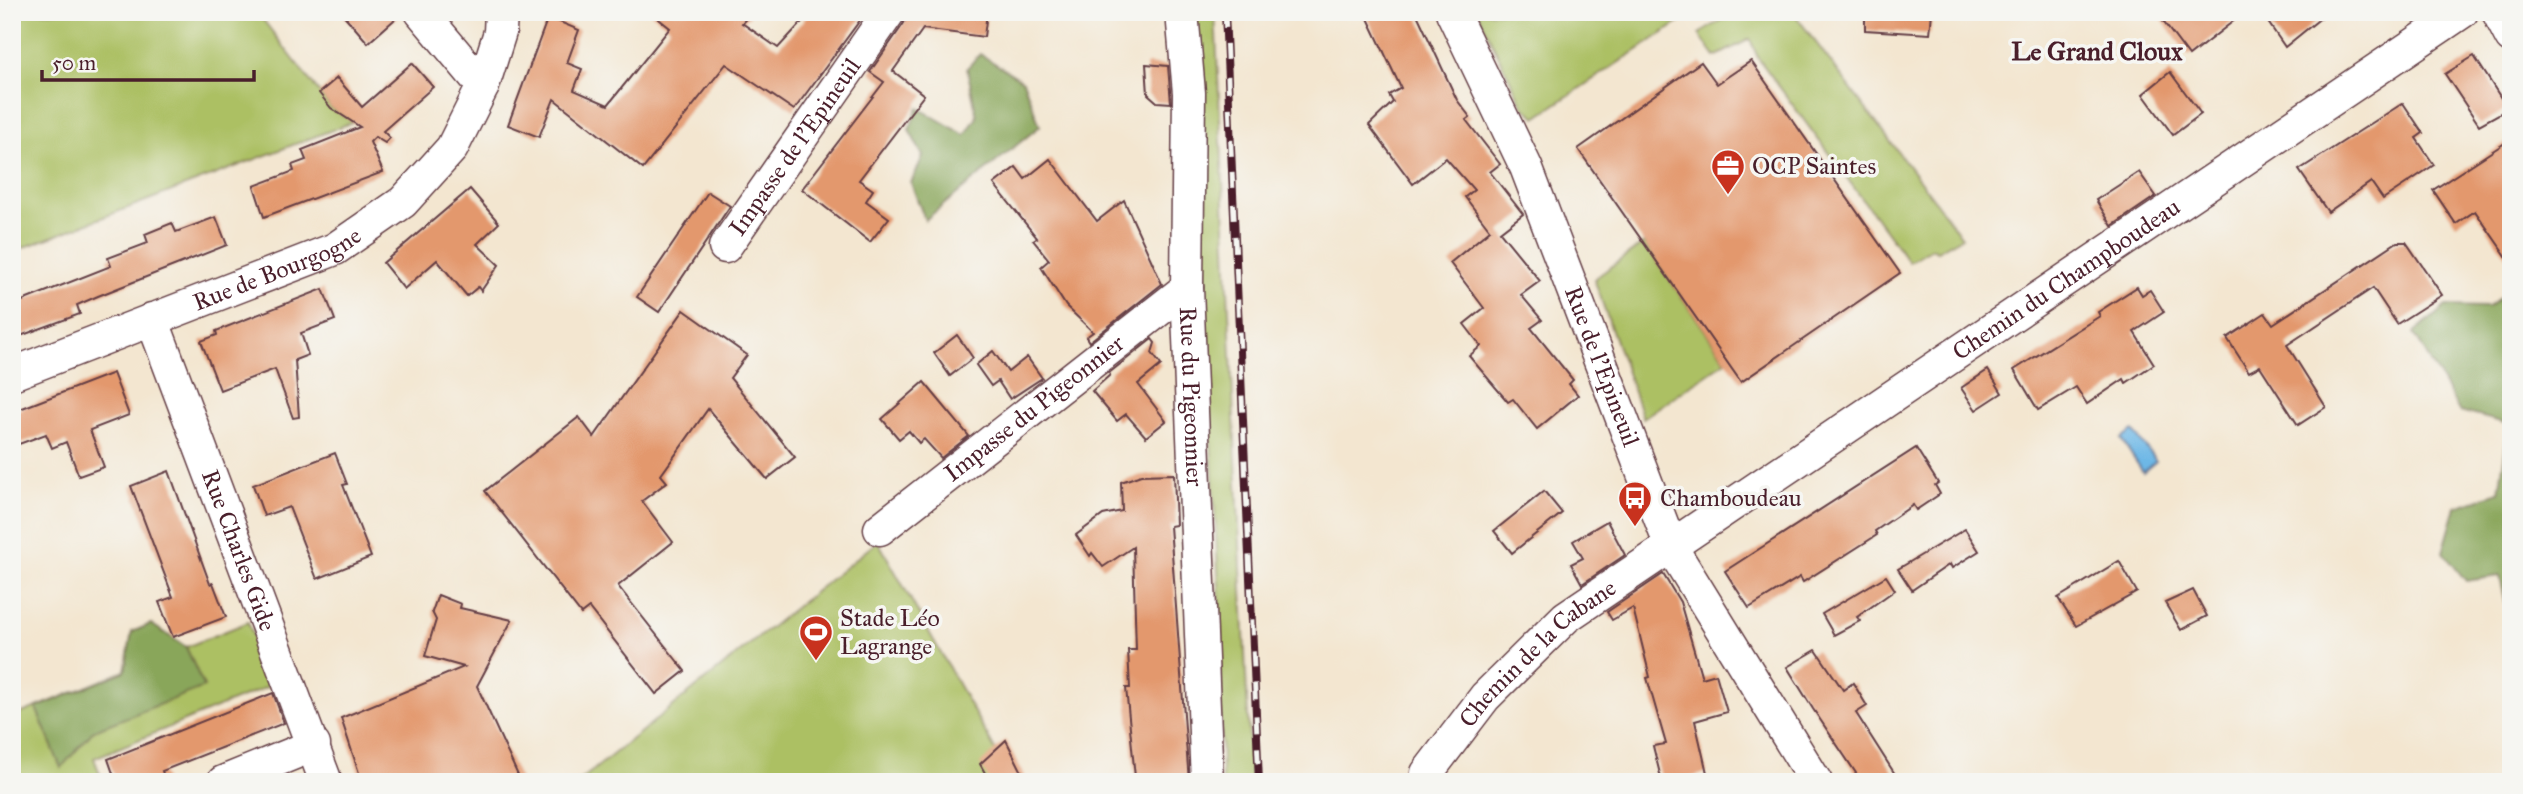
<svg xmlns="http://www.w3.org/2000/svg" width="2523" height="794" font-family="'IM FELL Great Primer',serif">
  <rect width="100%" height="100%" fill="#f6f6f2"/>
  <filter id="ink" filterUnits="userSpaceOnUse"><feTurbulence type="fractalNoise" baseFrequency=".0143" numOctaves="2"/><feDisplacementMap in="SourceGraphic" scale="14" xChannelSelector="R" yChannelSelector="G"/><feConvolveMatrix kernelMatrix="1 2 1 2 8 2 1 2 1" color-interpolation-filters="sRGB"/></filter>
  <filter id="wash" filterUnits="userSpaceOnUse"><feTurbulence type="fractalNoise" baseFrequency=".00686" numOctaves="4" result="noise"/><feDisplacementMap in="SourceGraphic" scale="28" xChannelSelector="R" yChannelSelector="G"/><feGaussianBlur stdDeviation="1.57" result="paint"/><feColorMatrix in="noise" values="0 0 0 0 0 0 0 0 0 0 0 0 0 0 0 0 0 1.4 0 .05"/><feComposite in="paint" operator="in"/></filter>
  <g filter="url(#wash)">
    <rect width="100%" height="100%" fill="#f3e6d0"/>
    <!-- green -->
    <g fill="#acc064" stroke="#7b7048" stroke-width="2">
      <polygon points="12,12 257,12 331,108 353,122 12,252"/>
      <polygon points="1195,12 1215,12 1251,782 1222,782 1219,589 1202,278"/>
      <polygon points="1477,12 1695,12 1536,117 1523,106"/>
      <polygon points="1735,12 1793,12 1962,237 1937,251 1932,248 1909,262 1758,58 1750,39 1715,57 1699,34"/>
      <polygon points="1644,243 1726,361 1643,418 1594,279"/>
      <polygon points="878,541 1013,782 578,782 606,760"/>
      <polygon points="248,622 272,685 94,758 103,782 22,782 12,759 12,717"/>
    </g>
    <!-- forest -->
    <g fill="#89a65a" stroke="#6a6242" stroke-width="2">
      <polygon points="980,54 1023,81 1040,126 925,220 911,183 923,156 909,130 918,108 965,135 977,117 967,68"/>
      <polygon points="2511,288 2511,627 2500,576 2466,581 2443,552 2456,507 2499,492 2509,424 2459,411 2414,333 2446,306 2488,307"/>
      <polygon points="151,624 186,647 204,687 94,730 61,768 36,708 125,671 132,632"/>
    </g>
    <!-- water -->
    <polygon fill="#6db7e6" stroke="#5c6b88" stroke-width="2" points="2133,431 2156,461 2143,472 2121,439"/>
    <g id="blocks">
      <!-- building -->
      <g fill="#e3986d">
        <polygon points="341,12 403,12 368,43"/>
        <polygon points="650,12 752,12 742,23 778,48 811,12 866,12 794,110 726,64 643,169 554,99 539,137 508,125 548,17 579,30 567,63 582,69 574,90 608,105 670,28"/>
        <polygon points="907,12 987,12 984,37 923,29 893,71 924,95 859,180 873,190 866,201 889,218 870,242 802,189 884,82 870,72 904,23"/>
        <polygon points="1365,12 1416,12 1457,100 1470,117 1466,120 1500,164 1490,172 1523,214 1500,232 1540,281 1521,295 1542,320 1531,328 1573,380 1569,384 1578,395 1537,429 1513,399 1508,402 1469,356 1481,346 1464,324 1484,308 1450,263 1490,230 1465,197 1474,190 1446,158 1413,184 1369,125 1393,102 1389,95 1401,88"/>
        <polygon points="1865,12 1932,12 1930,34 1865,30"/>
        <polygon points="2156,12 2245,12 2189,56"/>
        <polygon points="2261,12 2328,12 2285,47"/>
        <polygon points="2474,56 2508,109 2479,125 2445,74"/>
        <polygon points="1751,61 1900,273 1741,382 1578,149 1701,62 1717,84"/>
        <polygon points="412,63 433,87 383,131 390,138 385,143 375,137 370,142 383,172 264,217 254,186 294,171 292,165 306,160 302,150 360,127 331,108 319,93 337,78 362,107"/>
        <polygon points="1146,64 1168,66 1171,103 1157,102 1148,94"/>
        <polygon points="2170,72 2201,114 2173,135 2143,94"/>
        <polygon points="2403,103 2423,133 2416,138 2434,165 2383,199 2371,182 2328,212 2299,170"/>
        <polygon points="2511,139 2511,263 2475,211 2456,224 2433,190"/>
        <polygon points="1050,159 1097,221 1124,200 1162,284 1089,342 1086,337 1093,332 1066,306 1041,267 1049,260 1033,240 1037,238 994,184 1016,167 1025,179"/>
        <polygon points="2139,172 2156,196 2112,226 2096,200"/>
        <polygon points="470,189 499,223 477,244 499,265 481,291 478,287 467,296 437,260 404,289 383,263"/>
        <polygon points="708,192 730,206 659,312 637,297"/>
        <polygon points="216,217 227,245 98,296 77,305 80,314 12,339 12,305 111,266 108,258 148,243 145,234 172,223 176,232"/>
        <polygon points="2397,242 2406,242 2442,295 2397,324 2373,288 2287,345 2326,407 2298,425 2260,366 2249,372 2227,338 2265,313 2273,324"/>
        <polygon points="2137,287 2142,295 2150,290 2164,312 2134,332 2154,364 2126,383 2124,379 2087,404 2076,387 2038,410 2014,370 2100,316 2098,312"/>
        <polygon points="323,289 335,320 301,333 308,355 295,360 299,417 293,418 275,369 220,390 201,341 217,335 216,331"/>
        <polygon points="684,310 747,355 730,378 795,457 767,479 708,409 661,475 667,482 642,501 673,542 618,586 685,671 656,694 589,608 581,614 485,491 579,417 594,437"/>
        <polygon points="957,335 973,358 950,376 934,353"/>
        <polygon points="1152,339 1155,343 1152,353 1161,365 1138,384 1166,421 1146,437 1126,414 1117,421 1092,391 1110,375 1109,373"/>
        <polygon points="993,351 1008,372 1027,357 1042,378 1010,399 998,381 991,386 976,365"/>
        <polygon points="1988,370 2002,393 1976,410 1961,388"/>
        <polygon points="113,373 129,415 90,430 104,467 79,476 66,442 52,448 46,434 19,444 12,426 12,412"/>
        <polygon points="924,382 969,436 941,458 924,439 919,443 909,431 899,439 882,419"/>
        <polygon points="1916,448 1938,483 1935,485 1940,494 1916,510 1913,505 1875,531 1877,535 1803,582 1800,577 1749,608 1725,571"/>
        <polygon points="335,453 347,484 343,485 371,557 317,579 289,507 264,516 253,485"/>
        <polygon points="169,471 210,584 213,583 226,617 173,637 159,602 173,597 131,486"/>
        <polygon points="1174,474 1176,525 1170,526 1189,782 1142,782 1142,777 1135,777 1126,688 1130,688 1128,650 1136,650 1133,547 1103,567 1092,553 1090,556 1076,535 1103,515 1122,511 1121,482 1141,475"/>
        <polygon points="1544,491 1562,513 1512,553 1494,531"/>
        <polygon points="1607,521 1625,555 1582,584 1571,564 1583,558 1573,541"/>
        <polygon points="1965,529 1979,551 1952,568 1950,564 1912,590 1898,569"/>
        <polygon points="2119,561 2137,592 2076,626 2058,598"/>
        <polygon points="1663,574 1680,602 1702,678 1716,674 1727,712 1695,721 1707,773 1673,782 1662,782 1653,746 1666,744 1647,678 1650,677 1633,608 1612,620 1607,612"/>
        <polygon points="1886,576 1895,590 1857,617 1860,621 1834,635 1822,614"/>
        <polygon points="2193,590 2207,616 2181,630 2165,603"/>
        <polygon points="438,595 461,604 460,608 512,620 477,686 521,782 362,782 341,718 464,667 425,656 436,620 432,612"/>
        <polygon points="1816,650 1843,690 1853,683 1867,706 1856,713 1900,782 1862,782 1813,709 1787,667"/>
        <polygon points="273,693 284,723 162,771 166,782 116,782 108,759"/>
        <polygon points="1006,740 1027,782 990,782 980,764"/>
      </g>
    </g>
  </g>
  <g filter="url(#ink)">
    <use href="#blocks" fill-opacity="0" stroke="#633d44" stroke-width="2"/>
    <g fill="none" stroke-linecap="round" stroke-linejoin="round">
      <!-- minor casing -->
      <g stroke="#633d44" stroke-width="35">
        <g id="minor">
          <path id="s1" d="M 1182,12 L 1189,93 L 1187,288 L 1207,782"/>
          <path id="s2" d="M 1452,12 L 1526,167 L 1671,547 L 1816,782"/>
          <polyline points="2498,12 2511,37"/>
          <polyline points="483,86 500,32 501,12"/>
          <path id="s3" d="M 725,247 L 889,12"/>
          <path id="s4" d="M 152,319 L 326,782"/>
          <path id="s5" d="M 12,374 L 335,249 L 403,202 L 452,148 L 483,86 L 421,12"/>
          <path id="s6" d="M 880,529 L 1187,288"/>
          <polyline points="223,782 314,745"/>
          <path id="s7" d="M 1427,782 L 1427,773 L 1485,697 L 1566,617 L 2462,12"/>
        </g>
      </g>
      <!-- minor -->
      <use href="#minor" stroke="#fff" stroke-width="32"/>
      <!-- rail casing -->
      <g stroke="#4a1f2b" stroke-width="8">
        <polyline id="rail" points="1225,12 1259,782"/>
      </g>
      <!-- rail -->
      <use href="#rail" stroke="#f6f6f2" stroke-width="5" stroke-dasharray="16" stroke-linecap="butt"/>
    </g>
  </g>
  <!-- icons -->
  <defs>
    <g id="office-pin" transform="scale(1.75)"><path d="M0 17L-7.5 6A9.5 9.5 0 1 1 7.5 6Z" fill="#c8321e" stroke="#f6f6f2"/><path d="M-6-3h4V-5.5h4V-3h4V5H-6ZM-1-4.5V-3h2v-1.5ZM-6 0V1H6V0Z" fill="#fff"/></g>
    <g id="bus-pin" transform="scale(1.75)"><path d="M0 17L-7.5 6A9.5 9.5 0 1 1 7.5 6Z" fill="#c8321e" stroke="#f6f6f2"/><path d="M-5-6H5V4H4V6H2V4H-2V6H-4V4H-5ZM-3.5-4V0h7V-4ZM-3.5 1.2v1.5H-2V1.2ZM2 1.2v1.5H3.5V1.2Z" fill="#fff"/></g>
    <g id="stadium-pin" transform="scale(1.75)"><path d="M0 17L-7.5 6A9.5 9.5 0 1 1 7.5 6Z" fill="#c8321e" stroke="#f6f6f2"/><path d="M0-5a6.5 5 0 1 0 0 10a6.5 5 0 1 0 0-10ZM-3.5-1.8h7v3.6h-7Z" fill="#fff"/></g>
  </defs>
  <g fill-rule="evenodd">
    <use href="#office-pin" x="1728" y="166"/>
    <use href="#bus-pin" x="1635" y="498"/>
    <use href="#stadium-pin" x="816" y="632"/>
  </g>
  <g text-anchor="middle" stroke-width="7" stroke-linejoin="round" paint-order="stroke">
    <!-- street labels -->
    <g font-size="24" fill="#4a1f2b" stroke="#f6f6f2">
      <text dy="8" stroke="none"><textPath href="#s3" startOffset="122">Impasse de l'Epineuil</textPath></text>
      <text dy="8" stroke="none"><textPath href="#s5" startOffset="285">Rue de Bourgogne</textPath></text>
      <text dy="8" stroke="none"><textPath href="#s7" startOffset="822">Chemin du Champboudeau</textPath></text>
      <text dy="8" stroke="none"><textPath href="#s2" startOffset="385">Rue de l'Epineuil</textPath></text>
      <text dy="8" stroke="none"><textPath href="#s1" startOffset="385">Rue du Pigeonnier</textPath></text>
      <text dy="8" stroke="none"><textPath href="#s6" startOffset="196">Impasse du Pigeonnier</textPath></text>
      <text dy="8" stroke="none"><textPath href="#s4" startOffset="247">Rue Charles Gide</textPath></text>
      <text dy="8" stroke="none"><textPath href="#s7" startOffset="173">Chemin de la Cabane</textPath></text>
    </g>
    <!-- poi labels -->
    <g font-size="24" fill="#4a1f2b" stroke="#f6f6f2" text-anchor="start">
      <text x="1752" y="174">OCP Saintes</text>
      <text x="1660" y="506">Chamboudeau</text>
      <text x="840" y="626">Stade Léo<tspan x="840" dy="28">Lagrange</tspan></text>
    </g>
    <!-- neighbourhood labels -->
    <g font-size="26" font-weight="bold" fill="#4a1f2b" stroke="#f6f6f2">
      <text x="2097" y="60">Le Grand Cloux</text>
    </g>
  </g>
  <!-- margin -->
  <rect width="2523" height="794" fill="none" stroke="#f6f6f2" stroke-width="42"/>
  <!-- scale -->
  <path d="M42 70v10h212v-10" fill="none" stroke="#4a1f2b" stroke-width="3.5"/>
  <text x="52" y="70" font-size="21" fill="#4a1f2b" stroke="#f6f6f2" stroke-width="5" paint-order="stroke">50 m</text>
</svg>
